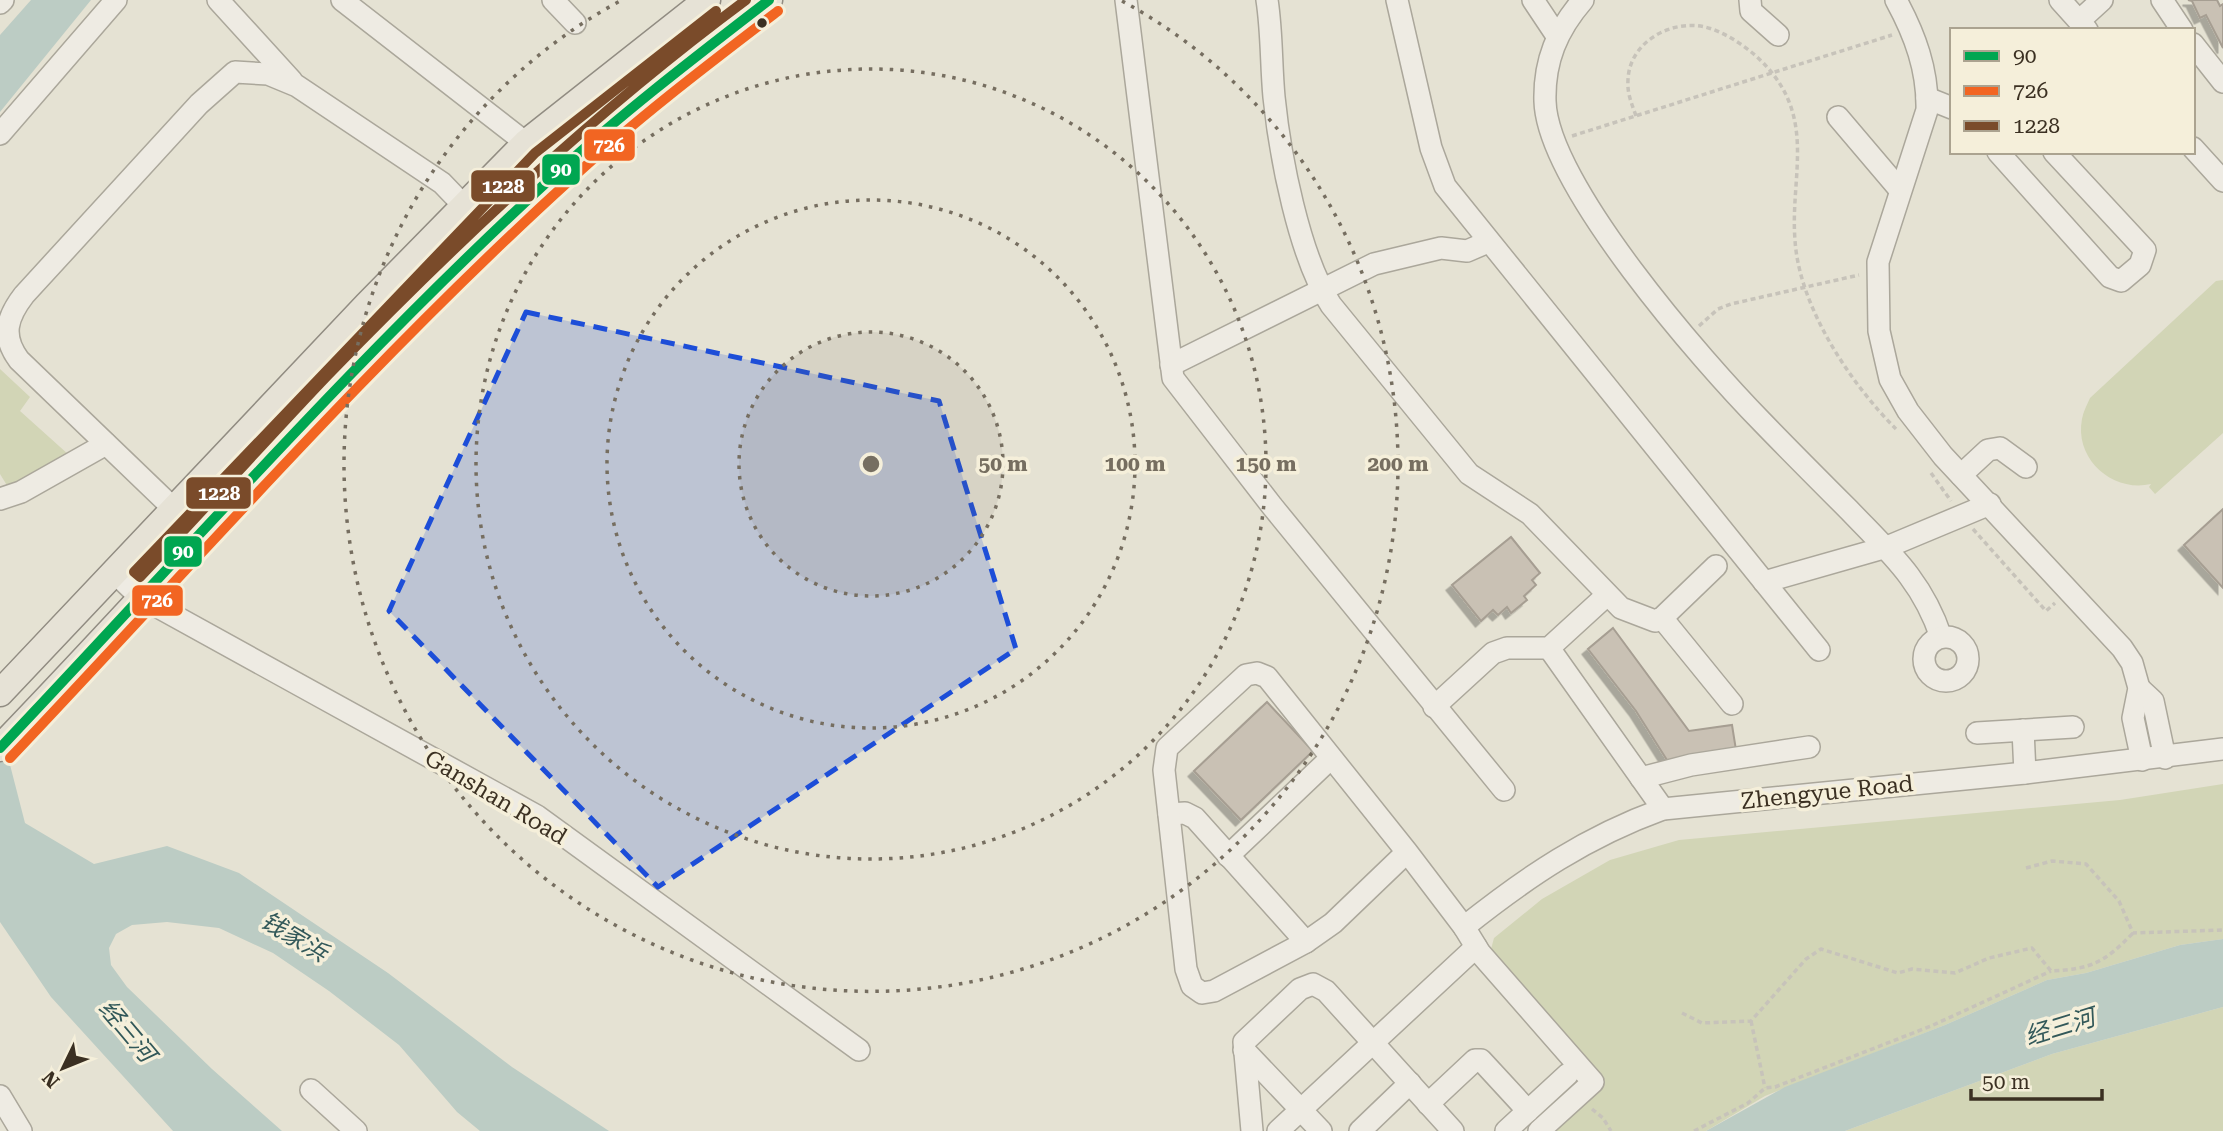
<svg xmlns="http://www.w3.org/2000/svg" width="2223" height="1131" font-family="'Roboto Serif','Noto Sans SC',serif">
  <defs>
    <filter id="shadow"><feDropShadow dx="-5.5" dy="5.5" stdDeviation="0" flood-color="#0004"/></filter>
  </defs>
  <rect width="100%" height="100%" fill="#e5e2d3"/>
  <!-- green -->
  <g fill="#d2d5b6">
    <path d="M 2223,280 L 2223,433 L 2155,494 L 2149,487 L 2151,484 C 2114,493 2074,460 2082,419 C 2083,412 2087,405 2090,398 L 2216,281 Z"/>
    <polygon points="0,369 30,397 20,411 69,455 8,487 0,474"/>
    <polygon points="2223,784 2223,939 2180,945 2086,973 2047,980 1945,1025 1765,1096 1706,1131 1545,1131 1602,1078 1490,953 1494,938 1542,899 1610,860 1679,840 2120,800"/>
    <polygon points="2223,1007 2223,1131 1845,1131 2052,1054"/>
  </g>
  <!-- water -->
  <g fill="#bcccc4">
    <polygon points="31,0 91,0 0,112 0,35"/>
    <polygon points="0,726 25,823 94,864 167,846 239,873 388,973 512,1067 609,1131 480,1131 457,1112 399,1045 329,991 273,953 219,928 167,922 132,925 116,934 109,948 111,965 127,987 212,1069 282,1131 173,1131 51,997 0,922"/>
    <polygon points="2223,939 2223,1007 2052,1054 1845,1131 1706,1131 1785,1087 1945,1025 2047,980 2086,973 2180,945"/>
  </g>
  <!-- building -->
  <g fill="#c9c1b4" stroke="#a69e92" stroke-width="2" filter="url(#shadow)">
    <polygon points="2188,0 2217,0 2220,6 2223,4 2223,48 2206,15 2200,18 2192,1"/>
    <polygon points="2223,509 2223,588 2184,545"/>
    <polygon points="1511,537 1540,573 1532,580 1536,585 1524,596 1527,600 1511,613 1507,607 1498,615 1493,610 1481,621 1452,585"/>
    <polygon points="1613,628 1689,731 1732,725 1736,750 1679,761 1667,760 1636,711 1588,649"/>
    <polygon points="1267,702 1313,751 1241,820 1194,771"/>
  </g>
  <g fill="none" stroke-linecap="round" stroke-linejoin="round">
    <!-- minor casing -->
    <g stroke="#aba79b" stroke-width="24">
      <g id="minor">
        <polyline points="218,0 292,81"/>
        <polyline points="342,0 526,143 556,174"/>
        <polyline points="553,0 575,23"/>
        <polyline points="1126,0 1173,378 1272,506 1504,790"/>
        <path d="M 1267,0 C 1272,32 1271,65 1274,97 C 1280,156 1299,256 1331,305 L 1469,474 L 1530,514 L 1621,608 L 1655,621 L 1662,618 L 1716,566"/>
        <polyline points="1397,0 1431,148 1445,186 1819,650"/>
        <polyline points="1533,0 1557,36"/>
        <path d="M 1583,0 C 1557,30 1544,61 1545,101 C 1547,184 1703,362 1763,423 C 1791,452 1820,481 1849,510 C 1889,552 1922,580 1941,637"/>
        <polyline points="1750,0 1751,11 1778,35"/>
        <path d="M 1896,0 C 1915,35 1928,70 1927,110 L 1878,262 L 1879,331 L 1890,379 L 1908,411 L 1943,456 L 2122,648 L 2132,663 L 2139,688 L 2133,718 L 2142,760"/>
        <polyline points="2060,0 2087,30"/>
        <polyline points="2162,0 2182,30"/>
        <polyline points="0,3 3,0"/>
        <polyline points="2079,21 2102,0"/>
        <polyline points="2193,44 2223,82"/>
        <polyline points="1927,98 1952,108"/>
        <polyline points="1838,117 1900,190"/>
        <polyline points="0,134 116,0"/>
        <polyline points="2193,148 2223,181"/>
        <polyline points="1998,152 2110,277 2121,281 2140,265 2145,250 2054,152"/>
        <polyline points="1171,365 1374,264 1441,248 1467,251 1488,242"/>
        <polyline points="1961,475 1988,450 2000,448 2026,467"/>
        <polyline points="0,499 21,492 106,444"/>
        <path d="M 202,531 L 174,509 L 19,360 C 1,336 7,317 24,295 L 199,104 L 235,72 L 268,74 L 297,86 L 442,183 L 491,234"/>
        <polyline points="114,572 140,597 537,816 859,1050"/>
        <polyline points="1764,582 1887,547 1990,504"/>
        <polyline points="1662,618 1732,704"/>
        <circle cx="1946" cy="659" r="22"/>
        <polyline points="1549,648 1663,809"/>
        <polyline points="2139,688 2153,701 2165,758"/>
        <polyline points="1434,707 1493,653 1507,648 1549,648 1607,595"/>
        <polyline points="2023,730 2025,773"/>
        <polyline points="1977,733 2073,727"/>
        <polyline points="1641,778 1691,765 1809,747"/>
        <polyline points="1169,814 1185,813 1195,818 1306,942"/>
        <polyline points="1407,852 1333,923 1306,942 1214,991 1202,993 1192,986 1186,969 1164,770 1167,748 1246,675 1257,673 1267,677 1407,852 1464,927 1480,953 1593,1082 1539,1131"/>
        <polyline points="1228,856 1331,758"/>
        <path d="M 1464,927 C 1528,876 1586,837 1663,809 L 2025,773 L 2223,749"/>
        <polyline points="1244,1050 1321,1131"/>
        <polyline points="311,1090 356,1131"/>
        <polyline points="0,1096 21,1131"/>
        <polyline points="1428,1104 1475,1060 1481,1060 1528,1111"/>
        <polyline points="1252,1131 1244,1042 1300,989 1313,984 1326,991 1453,1131"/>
        <polyline points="1278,1131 1476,947"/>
        <polyline points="1360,1131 1410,1083"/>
        <polyline points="1506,1131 1568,1074"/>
      </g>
    </g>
    <!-- major casing -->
    <g stroke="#918c82" stroke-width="29">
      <g id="major">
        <polyline points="0,693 367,305 526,143 707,0"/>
        <path d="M 0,748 C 248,491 477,210 769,0"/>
      </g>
    </g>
    <!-- path -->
    <g stroke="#c7c3ba" stroke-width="3.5" stroke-dasharray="5 3.5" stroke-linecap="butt">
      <path d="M 1636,116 C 1632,104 1627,94 1628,80 C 1629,43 1670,19 1705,27 C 1726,32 1752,50 1767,67 C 1816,121 1790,178 1795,240 C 1799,307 1851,384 1896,429"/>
      <polyline points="1572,136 1892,35"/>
      <polyline points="1699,326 1718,309 1731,304 1859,275"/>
      <polyline points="1931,473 1951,501"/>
      <polyline points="1973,529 2046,611 2055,603"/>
      <polyline points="2026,868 2052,861 2086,864 2119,901 2133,933 2223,930"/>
      <path d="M 1682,1013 L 1702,1023 L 1751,1021 L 1806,959 L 1821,949 L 1898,973 L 1912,969 L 1955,973 L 1989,958 L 2032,948 L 2051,971 C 2091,969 2104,963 2133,933"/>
      <polyline points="1751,1021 1765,1088"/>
      <polyline points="1592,1109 1603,1118 1611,1131"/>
      <polyline points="1694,1131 1748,1103 1765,1088 1775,1087 1931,1026 2051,971"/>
    </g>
    <!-- minor -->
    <use href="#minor" stroke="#eeebe3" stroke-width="21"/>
    <!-- major -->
    <use href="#major" stroke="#e6e2d6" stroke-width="26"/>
    <!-- bus-1 casing -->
    <g stroke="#f5efda" stroke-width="16">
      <path id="bus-1" d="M 0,748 C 184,554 361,351 560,170 C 626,110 698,55 769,0"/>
    </g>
    <!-- bus-2 casing -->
    <g stroke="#f5efda" stroke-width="16">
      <path id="bus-2" d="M 10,758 C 194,564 371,361 569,181 C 635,120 706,66 778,11"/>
    </g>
    <!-- bus-3 casing -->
    <g stroke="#f5efda" stroke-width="16">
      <path id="bus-3" d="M 716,11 L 535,153 L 134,572 L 140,577 C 203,511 264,442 328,375 C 458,241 595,112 746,0"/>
    </g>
    <!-- bus-1 -->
    <use href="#bus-1" stroke="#00a651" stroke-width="10"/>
    <!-- bus-2 -->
    <use href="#bus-2" stroke="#f26522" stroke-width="10"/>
    <!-- bus-3 -->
    <use href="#bus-3" stroke="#7a4b2a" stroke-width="10"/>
  </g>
  <!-- marked area -->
  <path fill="#1d4ed8" fill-opacity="0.2" stroke="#1d4ed8" stroke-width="5" stroke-dasharray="14 9" stroke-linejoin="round" d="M 526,312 L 939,401 L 1016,649 L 658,887 L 389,611 Z"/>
  <!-- distance rings -->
  <circle cx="871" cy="464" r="132" fill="#766e60" fill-opacity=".12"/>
  <g fill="none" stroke="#766e60" stroke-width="3.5" stroke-dasharray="3.5 7">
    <circle cx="871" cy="464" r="132"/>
    <circle cx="871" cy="464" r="264"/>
    <circle cx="871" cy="464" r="395"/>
    <path d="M1122 1A527 527 0 1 1 620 1"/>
  </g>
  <!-- markers -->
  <circle fill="#3b3022" stroke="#f5efda" stroke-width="2.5" cx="762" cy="23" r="6"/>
  <g text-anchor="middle" stroke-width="7" stroke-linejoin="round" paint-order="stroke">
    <!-- street labels -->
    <g font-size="23" fill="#3b3022" stroke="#f5efda">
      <text transform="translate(1827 792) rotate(-6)" y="8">Zhengyue Road</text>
      <text transform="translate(496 797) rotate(31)" y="8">Ganshan Road</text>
    </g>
    <!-- water labels -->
    <g font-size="24" font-style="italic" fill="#325859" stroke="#f5efda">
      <text transform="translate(294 937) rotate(31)" y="8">钱家浜</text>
      <text transform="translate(2060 1027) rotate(-17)" y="8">经三河</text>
      <text transform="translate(127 1031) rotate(50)" y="8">经三河</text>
    </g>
  </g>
  <circle cx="871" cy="464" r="10" fill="#766e60" stroke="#f5efda" stroke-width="3.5"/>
  <g font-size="21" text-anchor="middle" font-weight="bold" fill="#766e60" stroke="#f5efda" stroke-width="7" stroke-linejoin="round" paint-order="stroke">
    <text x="1003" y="471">50 m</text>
    <text x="1135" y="471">100 m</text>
    <text x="1266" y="471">150 m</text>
    <text x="1398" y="471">200 m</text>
  </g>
  <g stroke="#f5efda" stroke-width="2.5">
    <rect x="583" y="128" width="53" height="34" rx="7" fill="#f26522"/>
    <rect x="541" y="153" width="40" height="33" rx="7" fill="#00a651"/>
    <rect x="470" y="169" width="66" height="34" rx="7" fill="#7a4b2a"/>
    <rect x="185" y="476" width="67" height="34" rx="7" fill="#7a4b2a"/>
    <rect x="163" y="535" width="40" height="33" rx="7" fill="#00a651"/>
    <rect x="131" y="584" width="53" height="33" rx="7" fill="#f26522"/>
  </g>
  <g font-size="19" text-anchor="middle" font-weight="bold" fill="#fff">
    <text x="609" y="152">726</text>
    <text x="561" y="176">90</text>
    <text x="503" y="193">1228</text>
    <text x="219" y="500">1228</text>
    <text x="183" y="558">90</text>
    <text x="157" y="607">726</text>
  </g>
  <!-- legend -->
  <rect x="1950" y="28" width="245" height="126" fill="#f5efda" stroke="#aba390" stroke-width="2"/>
  <rect x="1964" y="51" width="35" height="10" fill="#00a651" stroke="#aba390" stroke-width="2"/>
  <text x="2013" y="63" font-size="21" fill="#3b3022">90</text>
  <rect x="1964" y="86" width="35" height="10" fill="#f26522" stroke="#aba390" stroke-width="2"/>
  <text x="2013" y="98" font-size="21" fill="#3b3022">726</text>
  <rect x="1964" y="121" width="35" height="10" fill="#7a4b2a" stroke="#aba390" stroke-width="2"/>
  <text x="2013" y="133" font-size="21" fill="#3b3022">1228</text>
  <!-- north arrow -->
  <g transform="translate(63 1068) rotate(227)" stroke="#f5efda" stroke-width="5" paint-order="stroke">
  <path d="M0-5L12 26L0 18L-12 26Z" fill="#3b3022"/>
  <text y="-10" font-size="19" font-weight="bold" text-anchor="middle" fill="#3b3022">N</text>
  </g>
  <!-- scale -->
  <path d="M1971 1089v10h131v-10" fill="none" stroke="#3b3022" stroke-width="3.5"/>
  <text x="1982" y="1089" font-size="21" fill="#3b3022" stroke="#f5efda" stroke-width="5" paint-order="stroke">50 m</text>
</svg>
